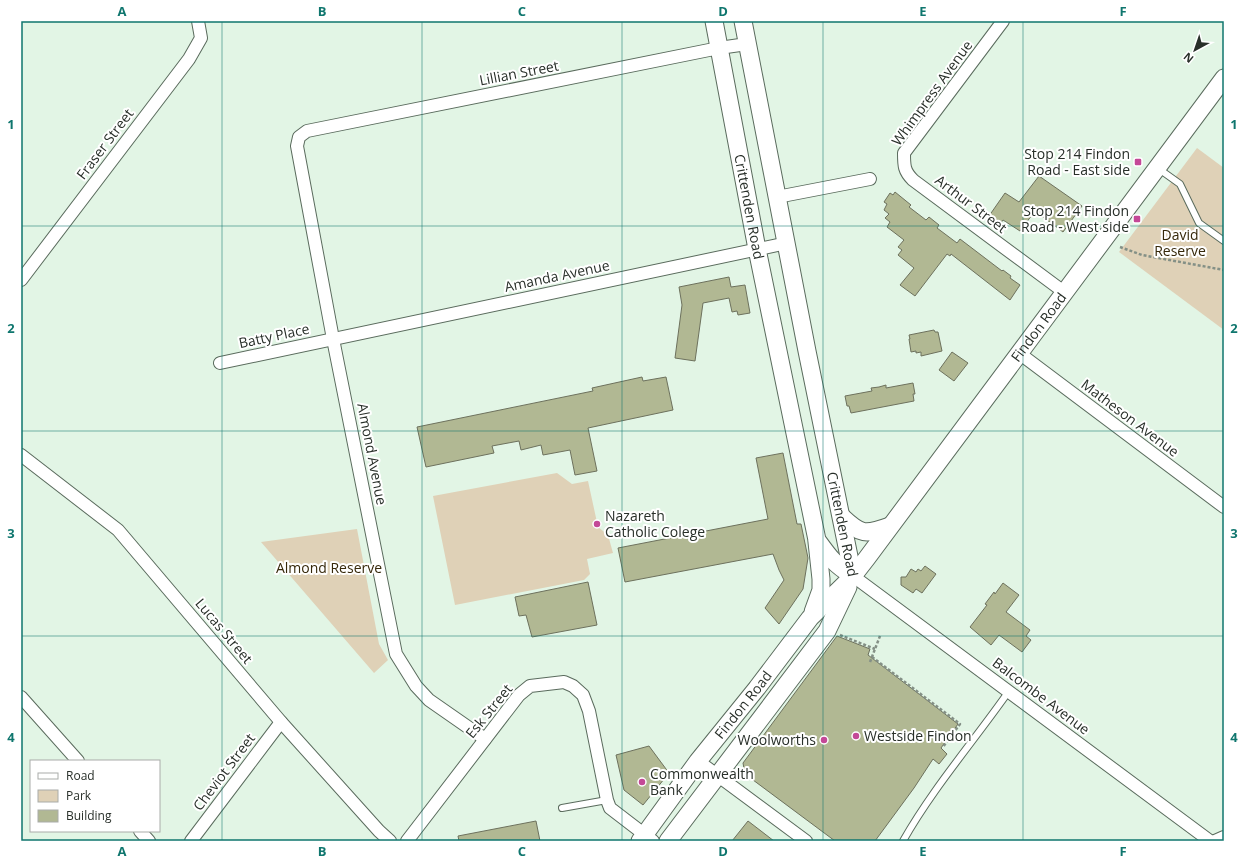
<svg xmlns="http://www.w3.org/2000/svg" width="1245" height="862" font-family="'Open Sans',sans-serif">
  <rect width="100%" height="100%" fill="#e2f5e5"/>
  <!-- green -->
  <g fill="#dfd1b7">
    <polygon points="1197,148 1224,168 1224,330 1119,252"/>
    <polygon points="557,473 572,484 588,481 598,527 608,535 613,553 587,559 590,574 584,580 455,605 433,496"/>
    <polygon points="357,529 379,644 388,660 374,673 261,542"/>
  </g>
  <!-- building -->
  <g fill="#b1b893" stroke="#6d715d">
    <polygon points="1039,176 1082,206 1063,232 1035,211 1020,231 1003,220 1000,224 989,216 1005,193 1019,202"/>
    <polygon points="895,192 911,205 909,207 926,220 929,217 939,225 937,228 957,243 960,239 1002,271 1003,270 1011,276 1010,278 1020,285 1010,300 951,254 950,256 947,254 915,296 900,285 914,268 898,255 902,250 898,247 904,240 887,227 890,222 885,218 889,214 884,210 887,204 884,202 890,193 893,195"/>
    <polygon points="729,277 731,287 745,285 750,313 738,315 737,311 732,312 729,298 703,303 695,361 675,358 682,305 679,287"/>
    <polygon points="934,330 935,332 938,332 942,351 921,356 921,352 916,353 916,351 911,352 909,339 910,339 909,335"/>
    <polygon points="952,352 968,363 954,381 939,370"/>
    <polygon points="642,377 643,381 666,377 673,410 588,428 597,471 575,475 570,450 543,455 541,445 521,450 519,441 492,446 494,453 426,467 417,427 593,391 592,388"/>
    <polygon points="913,383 915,394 913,394 914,401 851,413 849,406 847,406 845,396 872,391 871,388 879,387 886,385 886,388"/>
    <polygon points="783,453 797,524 801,524 808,558 803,589 779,624 765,608 784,580 779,570 773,554 625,582 618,548 768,519 756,458"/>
    <polygon points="925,566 936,574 922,593 916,589 913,593 901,585 901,577 906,577 911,569 916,572 918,569 921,571"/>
    <polygon points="588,582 597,625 532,637 526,615 519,616 515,597"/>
    <polygon points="1003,583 1019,595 1006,612 1030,630 1026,636 1031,640 1022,652 999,635 991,645 970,627 987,605 985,604 994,592 995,594"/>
    <polygon points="837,636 870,649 868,655 958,724 941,748 947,754 939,764 933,759 914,788 875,841 835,841 745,774 743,763"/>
    <polygon points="649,746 669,773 643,805 624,790 616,755"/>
    <polygon points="536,821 540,841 459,841 458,836"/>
    <polygon points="748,821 774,841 732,841"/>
  </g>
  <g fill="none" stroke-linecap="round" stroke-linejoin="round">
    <!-- lane casing -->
    <g stroke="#5a6b5d" stroke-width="8">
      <g id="lane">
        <polyline points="1159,169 1180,184 1199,223 1224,241"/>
        <polyline points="562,808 607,800"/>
        <path d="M 903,841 C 933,788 974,741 1009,691"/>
      </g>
    </g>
    <!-- street casing -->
    <g stroke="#5a6b5d" stroke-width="14">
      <g id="street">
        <path d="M 1003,21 L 904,153 C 904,166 904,171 913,180 L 1064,292"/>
        <polyline points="777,197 870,179"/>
        <polyline points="21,280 189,59 201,38 198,21"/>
        <polyline points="1019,353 1224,507"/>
        <polyline points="220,363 787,243"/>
        <polyline points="21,455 118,530 281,722 379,831 390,841"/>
        <polyline points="853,576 1210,841"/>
        <polyline points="21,697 78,761"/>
        <polyline points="485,739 429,700 416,686 396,654 333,339 297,146 299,137 307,131 719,48 747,44"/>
        <polyline points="698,761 806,841"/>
        <polyline points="140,831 149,841"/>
        <polyline points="191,841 281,722"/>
        <polyline points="407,841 519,695 530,686 564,682 573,686 583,695 589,711 607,800 610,808 653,841"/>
        <polyline points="1215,841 1224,837"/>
      </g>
    </g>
    <!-- secondary casing -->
    <g stroke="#5a6b5d" stroke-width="19">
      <g id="secondary">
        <path id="s1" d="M 714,21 L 757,249 L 817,540 C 830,558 834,564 853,576"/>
        <path id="s2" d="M 743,21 L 807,351 L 853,576"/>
        <path d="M 842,517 C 861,535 865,535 890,526"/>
        <polyline points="813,612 821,590 821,579 817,542"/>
        <path id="s3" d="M 640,841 L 698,761 L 757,688 L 810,618 L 853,576 L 867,558 L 1224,78"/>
        <polyline points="668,841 827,631 848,587"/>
      </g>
    </g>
    <!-- path -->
    <g stroke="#849086" stroke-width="2.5" stroke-dasharray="3 2" stroke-linecap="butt">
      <polyline points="1120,247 1142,255 1224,270"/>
      <polyline points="840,635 875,649"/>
      <polyline points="872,657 960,724 943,747"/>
      <polyline points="870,662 880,636"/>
    </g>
    <!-- lane -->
    <use href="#lane" stroke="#fff" stroke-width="6"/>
    <!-- street -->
    <use href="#street" stroke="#fff" stroke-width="12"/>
    <!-- secondary -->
    <use href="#secondary" stroke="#fff" stroke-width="17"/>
  </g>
  <!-- grid -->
  <path fill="none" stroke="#0f766e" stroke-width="1" stroke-opacity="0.55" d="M 222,21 L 222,841M 422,21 L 422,841M 622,21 L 622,841M 823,21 L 823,841M 1023,21 L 1023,841M 21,226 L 1224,226M 21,431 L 1224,431M 21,636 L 1224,636"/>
  <!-- markers -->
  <g fill="#c44897" stroke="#fff" stroke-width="1.5">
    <rect x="1134" y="158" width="8" height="8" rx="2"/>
    <rect x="1133" y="215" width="8" height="8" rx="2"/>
    <circle cx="597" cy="524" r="4"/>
    <circle cx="856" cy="736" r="4"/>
    <circle cx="824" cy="740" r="4"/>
    <circle cx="642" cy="782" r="4"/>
  </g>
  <g text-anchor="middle" stroke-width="4" stroke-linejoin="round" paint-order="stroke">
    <!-- street labels -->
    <g font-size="14" fill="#282f29" stroke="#fff">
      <text transform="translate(519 73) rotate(-11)" y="5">Lillian Street</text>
      <text transform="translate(932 93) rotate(-54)" y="5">Whimpress Avenue</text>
      <text transform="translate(105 144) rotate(-53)" y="5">Fraser Street</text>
      <text transform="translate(971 204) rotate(37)" y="5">Arthur Street</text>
      <text dy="5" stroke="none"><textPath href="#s1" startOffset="189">Crittenden Road</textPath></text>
      <text transform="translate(557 276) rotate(-12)" y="5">Amanda Avenue</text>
      <text dy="5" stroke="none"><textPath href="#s3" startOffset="651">Findon Road</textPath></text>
      <text transform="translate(274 336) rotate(-12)" y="5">Batty Place</text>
      <text transform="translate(1130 418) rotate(37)" y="5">Matheson Avenue</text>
      <text transform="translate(372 454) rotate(79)" y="5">Almond Avenue</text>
      <text dy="5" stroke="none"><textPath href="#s2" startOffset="513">Crittenden Road</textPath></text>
      <text transform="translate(224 631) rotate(50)" y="5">Lucas Street</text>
      <text transform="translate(1041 696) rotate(37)" y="5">Balcombe Avenue</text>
      <text dy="5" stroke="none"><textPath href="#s3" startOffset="171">Findon Road</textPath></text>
      <text transform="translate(489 711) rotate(-51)" y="5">Esk Street</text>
      <text transform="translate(224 772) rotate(-53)" y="5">Cheviot Street</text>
    </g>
    <!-- poi labels -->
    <g font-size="14" fill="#282f29" stroke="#fff" text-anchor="end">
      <text x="1130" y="159">Stop 214 Findon<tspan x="1130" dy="16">Road - East side</tspan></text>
      <text x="1129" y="216">Stop 214 Findon<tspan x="1129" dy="16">Road - West side</tspan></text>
      <text x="605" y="521" text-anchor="start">Nazareth<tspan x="605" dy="16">Catholic Colege</tspan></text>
      <text x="864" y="741" text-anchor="start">Westside Findon</text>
      <text x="816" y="745">Woolworths</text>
      <text x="650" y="779" text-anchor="start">Commonwealth<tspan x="650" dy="16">Bank</tspan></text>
    </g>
    <!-- park labels -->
    <g font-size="14" fill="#36280a" stroke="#fff">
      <text x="1180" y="240">David<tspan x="1180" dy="16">Reserve</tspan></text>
      <text x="329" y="573">Almond Reserve</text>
    </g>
  </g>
  <!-- border -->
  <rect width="1245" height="862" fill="none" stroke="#ffffff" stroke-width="44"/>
  <!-- legend -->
  <rect x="30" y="760" width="130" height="72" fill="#ffffff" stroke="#a9aca9"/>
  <rect x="38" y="773" width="20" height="6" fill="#ffffff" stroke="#a9aca9"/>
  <text x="66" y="780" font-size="12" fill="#282f29">Road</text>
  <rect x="38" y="790" width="20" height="12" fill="#dfd1b7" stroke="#a9aca9"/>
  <text x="66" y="800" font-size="12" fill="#282f29">Park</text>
  <rect x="38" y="810" width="20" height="12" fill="#b1b893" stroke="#a9aca9"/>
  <text x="66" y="820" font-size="12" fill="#282f29">Building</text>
  <!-- north arrow -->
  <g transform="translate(1195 50) rotate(220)" stroke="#ffffff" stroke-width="3" paint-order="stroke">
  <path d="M0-3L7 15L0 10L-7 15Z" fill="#282f29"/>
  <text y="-6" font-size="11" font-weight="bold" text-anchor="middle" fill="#282f29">N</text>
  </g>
  <rect x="22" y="22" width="1201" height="818" fill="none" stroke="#0f766e" stroke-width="1.5"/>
  <g font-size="13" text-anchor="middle" font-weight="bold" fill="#0f766e">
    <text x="122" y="16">A</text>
    <text x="322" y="16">B</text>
    <text x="522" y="16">C</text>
    <text x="723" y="16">D</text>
    <text x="923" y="16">E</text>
    <text x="1123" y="16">F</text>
    <text x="11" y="129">1</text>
    <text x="1234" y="129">1</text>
    <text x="11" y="333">2</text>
    <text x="1234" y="333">2</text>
    <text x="11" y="538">3</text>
    <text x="1234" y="538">3</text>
    <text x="11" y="742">4</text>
    <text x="1234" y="742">4</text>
    <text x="122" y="856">A</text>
    <text x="322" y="856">B</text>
    <text x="522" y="856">C</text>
    <text x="723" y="856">D</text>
    <text x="923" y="856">E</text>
    <text x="1123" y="856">F</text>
  </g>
</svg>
